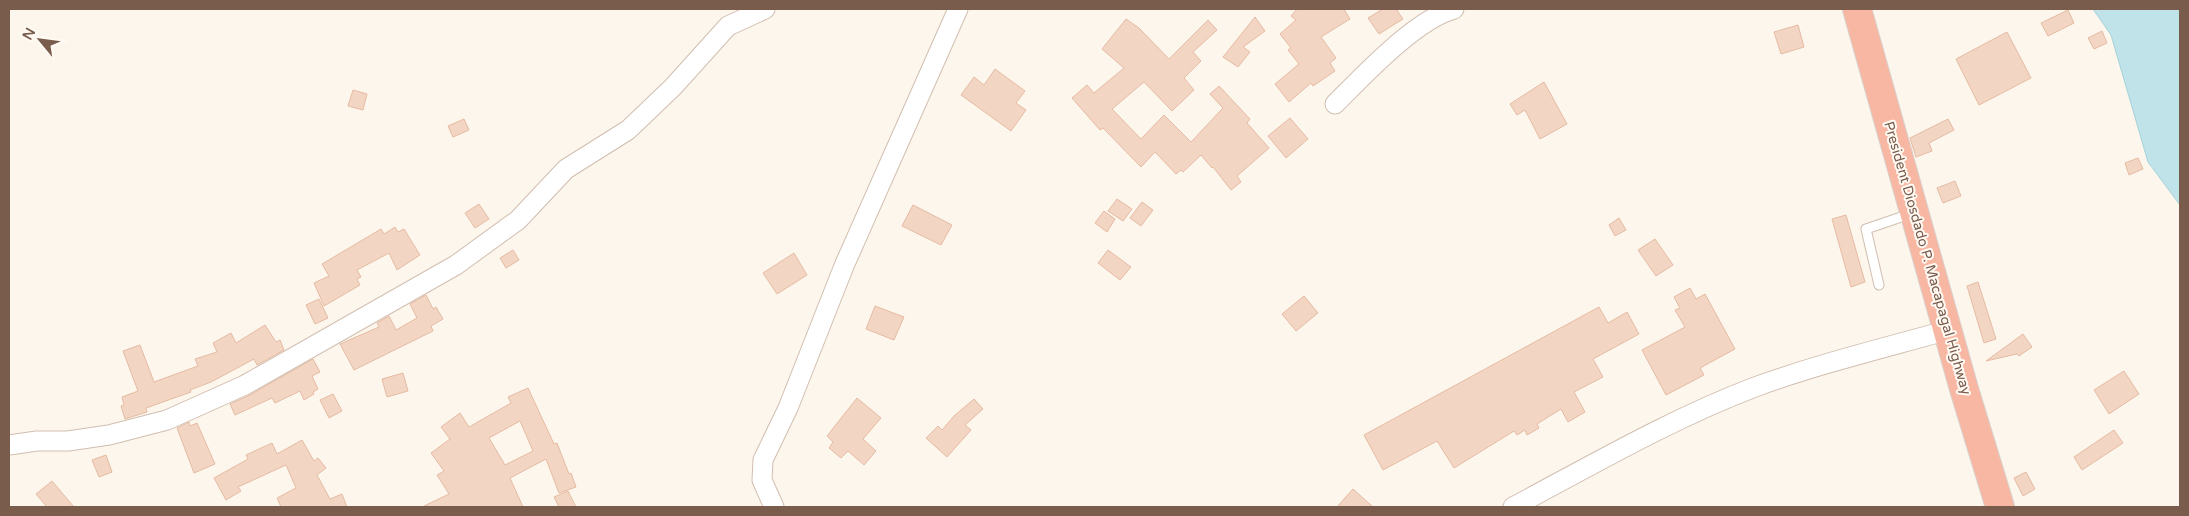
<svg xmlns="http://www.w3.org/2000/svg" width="2189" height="516" font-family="'Varela Round',sans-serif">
  <rect width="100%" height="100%" fill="#fdf6ec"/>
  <!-- water -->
  <polygon fill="#bfe3e8" stroke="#a5d3da" points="2093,9 2180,9 2180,205 2148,162 2111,35"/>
  <!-- building -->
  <g fill="#f3d5c3" stroke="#e6bba3" fill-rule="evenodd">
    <polygon points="1297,9 1344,9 1350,19 1321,37 1336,58 1330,63 1335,71 1313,86 1311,83 1289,102 1275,84 1299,64 1288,50 1291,48 1280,34 1296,20 1291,16"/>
    <polygon points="1383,9 1396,9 1403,19 1379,34 1368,18"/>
    <polygon points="2068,10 2074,23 2048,36 2041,23"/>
    <polygon points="1255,17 1265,31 1243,47 1250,52 1238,67 1223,57"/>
    <polygon points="1126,19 1139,28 1169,59 1208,20 1217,30 1193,52 1201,61 1184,78 1194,90 1172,111 1144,82 1112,109 1141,139 1164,115 1191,142 1223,108 1210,94 1219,86 1250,119 1247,123 1269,148 1237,176 1241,182 1231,190 1213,167 1212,168 1201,155 1183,172 1181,170 1176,174 1155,152 1141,167 1103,128 1100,130 1072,98 1087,85 1094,93 1124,68 1102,49"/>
    <polygon points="1798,25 1804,47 1781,54 1774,32"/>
    <polygon points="2102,31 2107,43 2094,49 2088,38"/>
    <polygon points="2007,32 2031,78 1979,105 1956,59"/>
    <polygon points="995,69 1025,91 1016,103 1026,110 1011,131 961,95 974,77 984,85"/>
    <polygon points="1544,82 1567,124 1540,139 1525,110 1517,115 1510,104"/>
    <polygon points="353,90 367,94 363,110 348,106"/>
    <polygon points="1290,118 1308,139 1286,158 1268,136"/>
    <polygon points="464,119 469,130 453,137 448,126"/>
    <polygon points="1948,119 1954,130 1929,143 1932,151 1916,157 1910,138"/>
    <polygon points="2138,158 2143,169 2129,175 2125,163"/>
    <polygon points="1955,181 1961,196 1943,203 1937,188"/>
    <polygon points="1117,199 1132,209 1123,221 1108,211"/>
    <polygon points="1142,202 1153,210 1141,226 1130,218"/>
    <polygon points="479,204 489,219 475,228 465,213"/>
    <polygon points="913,205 952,225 941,245 902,226"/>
    <polygon points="1104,211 1115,219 1107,232 1095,223"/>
    <polygon points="1846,215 1865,282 1851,287 1832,219"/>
    <polygon points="1619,218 1626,230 1615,236 1609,225"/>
    <polygon points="395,227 398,232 404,229 420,255 397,270 389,253 357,270 361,277 357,279 360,285 324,306 314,283 329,276 322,264 381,229 384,234"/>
    <polygon points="1655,239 1673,265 1656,276 1638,250"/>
    <polygon points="513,250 519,260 506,268 500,258"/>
    <polygon points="1108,250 1131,267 1120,280 1098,263"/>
    <polygon points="794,253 807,275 777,294 763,273"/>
    <polygon points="1978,282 1996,339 1984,343 1967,286"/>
    <polygon points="1690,288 1696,299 1705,294 1735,349 1700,368 1704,375 1666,395 1642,350 1685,327 1675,310 1680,308 1674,297"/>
    <polygon points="426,295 433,309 436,307 443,319 431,326 433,331 354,370 340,344 379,327 377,323 389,316 396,330 417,318 410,304"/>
    <polygon points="1304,296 1318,313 1296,331 1282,314"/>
    <polygon points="319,299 328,318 315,324 306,305"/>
    <polygon points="875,306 904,317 894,340 866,329"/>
    <polygon points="1599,307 1608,323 1627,312 1639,334 1593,359 1603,377 1574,392 1585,412 1568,422 1561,409 1537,424 1539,428 1527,435 1525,430 1517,435 1514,431 1454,468 1437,441 1383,470 1364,435"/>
    <polygon points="265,325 276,342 280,340 284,350 257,365 254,359 211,382 190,390 191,392 146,408 147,412 125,419 121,406 124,405 122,397 138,391 123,351 140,345 154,382 198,366 195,359 217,352 213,343 231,333 236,343"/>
    <polygon points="2023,334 2032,347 2019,356 2017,354 1986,361"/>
    <polygon points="313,359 320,372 312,376 318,389 313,392 314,394 304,400 300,391 275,403 272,398 235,415 230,404 250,395"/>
    <polygon points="2124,371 2139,394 2109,414 2094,390"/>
    <polygon points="403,373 408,391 387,397 382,379"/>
    <path d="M 528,388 L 554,444 L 557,443 L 569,474 L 571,473 L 576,487 L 559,493 L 546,459 L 510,478 L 523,507 L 422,507 L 449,494 L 437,475 L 444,471 L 431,453 L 450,439 L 441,427 L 460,413 L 469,427 L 511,403 L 508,397 ZM 520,421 L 533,451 L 505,465 L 489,438 Z"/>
    <polygon points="333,394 342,411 329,418 320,400"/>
    <polygon points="857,398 881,418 863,439 876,451 864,465 848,451 841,458 829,448 833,442 827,436"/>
    <polygon points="974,399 983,409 965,425 971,430 947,457 926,438 938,426 942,430 954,416"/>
    <polygon points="189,422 190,426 197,423 215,464 194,473 177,428"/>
    <polygon points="2114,430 2123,443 2082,470 2074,457"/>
    <polygon points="302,440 314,461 318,458 326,468 317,475 330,499 342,494 347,507 281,507 277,498 296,488 286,465 238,487 241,491 226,500 214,478 248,459 246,455 272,443 277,454"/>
    <polygon points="106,455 112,472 99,477 92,460"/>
    <polygon points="2026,472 2035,489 2023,496 2014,478"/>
    <polygon points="52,481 74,507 47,507 36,494"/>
    <polygon points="1353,489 1373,507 1337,507"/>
    <polygon points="568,491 576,507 559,507 554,497"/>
  </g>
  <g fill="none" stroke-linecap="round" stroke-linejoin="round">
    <!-- lane casing -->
    <g stroke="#d1beb0" stroke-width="11">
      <polyline id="lane" points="1879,285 1866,229 1913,213"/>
    </g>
    <!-- street casing -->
    <g stroke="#d1beb0" stroke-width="21">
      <g id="street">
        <path d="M 1335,104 C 1363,76 1416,19 1454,9"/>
        <polyline points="9,445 37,441 68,441 109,435 167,420 245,385 456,265 518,220 566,169 628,130 673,87 728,26 765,9"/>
        <polyline points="774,507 762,480 763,460 788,408 844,266 958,9"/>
        <path d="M 1513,507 C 1592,465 1671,419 1755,387 C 1818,364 1884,348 1948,330"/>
      </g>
    </g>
    <!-- highway casing -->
    <g stroke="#dad1cd" stroke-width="30">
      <polyline id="highway" points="1857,9 1964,389 2000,507"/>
    </g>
    <!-- lane -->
    <use href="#lane" stroke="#fff" stroke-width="9"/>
    <!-- street -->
    <use href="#street" stroke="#fff" stroke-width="19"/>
    <!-- highway -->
    <use href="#highway" stroke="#f7b7a3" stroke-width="28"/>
  </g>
  <g text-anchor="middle" stroke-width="4" stroke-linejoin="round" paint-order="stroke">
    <!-- street labels -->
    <g font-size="14" fill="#7a5c4d" stroke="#fffaf3">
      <text transform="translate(1928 258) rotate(74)" y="5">President Diosdado P. Macapagal Highway</text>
    </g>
  </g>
  <!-- border -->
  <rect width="2189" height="516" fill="none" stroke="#7a5c4d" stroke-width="20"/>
  <!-- north arrow -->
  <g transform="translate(40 40) rotate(299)" stroke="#fffaf3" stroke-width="4" paint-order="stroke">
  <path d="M0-4L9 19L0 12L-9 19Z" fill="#7a5c4d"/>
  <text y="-8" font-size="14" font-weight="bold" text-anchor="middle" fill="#7a5c4d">N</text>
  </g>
</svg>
